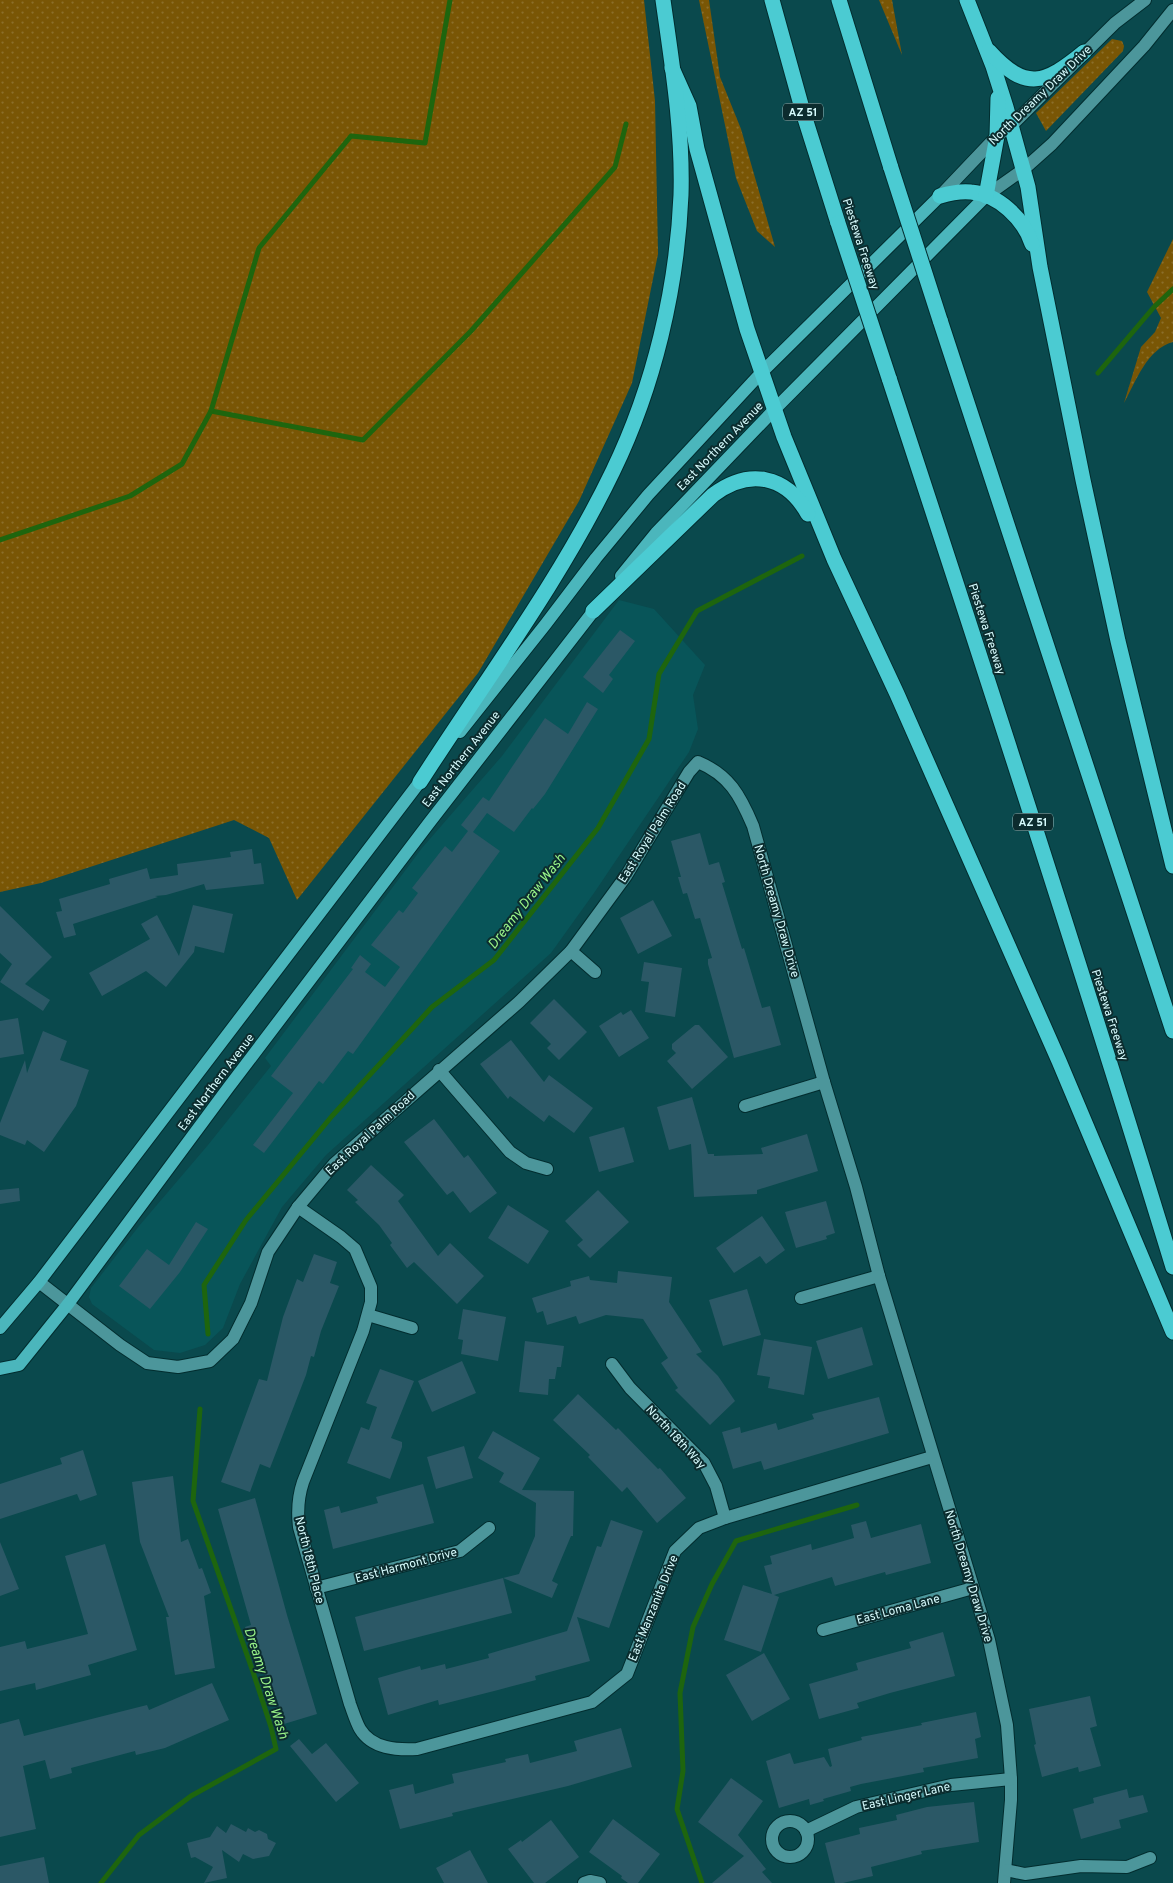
<svg xmlns="http://www.w3.org/2000/svg" width="1173" height="1883" font-family="Overpass,sans-serif">
  <defs>
    <pattern id="grass-dots" width="8" height="8" patternUnits="userSpaceOnUse" patternTransform="scale(1.25)"><rect width="8" height="8" fill="#795605"/><path d="M2 2h.1M6 6h.1" fill="none" stroke="#8b6f2a" stroke-width="1.8" stroke-linecap="round"/></pattern>
  </defs>
  <rect width="100%" height="100%" fill="#0a494d"/>
  <!-- built -->
  <polygon fill="#085559" points="619,600 654,609 705,665 693,695 698,729 689,752 594,893 551,953 326,1155 282,1207 240,1284 223,1328 205,1345 180,1353 154,1350 92,1304 89,1297 91,1288 139,1226 208,1145 271,1066 265,1058 422,848 502,756"/>
  <!-- grass -->
  <g fill="url(#grass-dots)">
    <polygon points="0,0 644,0 655,101 658,254 632,383 579,501 478,673 297,900 269,838 234,820 41,883 0,892"/>
    <polygon points="699,0 709,0 720,77 741,129 775,247 757,231 736,178"/>
    <polygon points="879,0 892,0 902,55"/>
    <polygon points="1112,39 1122,41 1124,46 1123,51 1046,131 1036,113"/>
    <path d="M 1173,239 L 1173,342 C 1147,349 1136,381 1124,403 L 1141,347 L 1155,332 L 1161,318 L 1147,292 Z"/>
  </g>
  <g fill="none" stroke-linecap="round" stroke-linejoin="round">
    <!-- stream -->
    <g stroke="#1e650e" stroke-width="5">
      <polyline points="1098,373 1154,307 1173,289"/>
      <polyline points="211,411 363,440 471,331 615,167 626,124"/>
      <polyline points="0,540 130,496 182,464 211,411 259,248 351,136 425,143 450,0"/>
      <polyline points="208,1334 204,1285 246,1220 332,1116 432,1007 494,960 598,828 649,739 659,674 697,611 802,556"/>
      <polyline points="101,1883 139,1835 191,1796 276,1749 271,1727 253,1672 193,1501 200,1409"/>
      <polyline points="702,1883 677,1809 683,1771 680,1693 693,1627 712,1584 736,1541 857,1505"/>
    </g>
  </g>
  <!-- building -->
  <g fill="#2b5866">
    <polygon points="620,630 635,641 609,675 613,679 603,693 583,677"/>
    <polygon points="587,702 598,709 545,794 533,809 532,808 514,832 487,813 473,832 500,851 353,1054 348,1051 323,1084 319,1081 264,1153 253,1145 293,1093 271,1076 353,969 351,968 360,955 371,964 365,972 385,987 400,967 371,945 399,910 403,913 418,893 412,888 445,846 452,852 468,831 461,825 483,797 489,801 545,718 568,734"/>
    <polygon points="700,833 709,865 719,862 725,882 722,883 742,949 744,948 762,1008 770,1006 781,1045 734,1058 708,964 708,959 712,958 700,918 695,919 687,893 683,894 678,877 681,877 671,841"/>
    <polygon points="252,849 254,864 261,863 264,884 206,890 204,884 166,895 155,896 158,897 73,924 76,935 64,938 56,912 62,911 59,899 110,884 109,879 147,868 150,879 178,875 177,864 231,857 230,852"/>
    <polygon points="653,900 672,936 638,954 620,918"/>
    <polygon points="193,905 233,914 224,953 195,946 194,952 166,987 146,971 102,996 89,973 150,939 141,924 157,915 179,956"/>
    <polygon points="0,906 52,957 25,984 50,1000 43,1011 0,982 12,964 0,953"/>
    <polygon points="644,962 682,968 675,1017 645,1012 649,982 641,981"/>
    <polygon points="554,999 587,1032 559,1060 547,1048 551,1044 530,1023"/>
    <polygon points="631,1010 649,1038 619,1057 599,1026 621,1012 623,1015"/>
    <polygon points="18,1018 24,1054 0,1058 0,1021"/>
    <polygon points="695,1025 699,1025 728,1057 692,1089 667,1061 676,1053 672,1049 672,1044"/>
    <polygon points="43,1031 67,1041 60,1060 89,1070 76,1106 44,1152 27,1140 25,1145 0,1135 0,1123 25,1060 27,1073"/>
    <polygon points="511,1040 544,1082 549,1075 593,1108 574,1133 549,1115 544,1122 510,1096 508,1099 480,1064"/>
    <polygon points="692,1097 708,1154 714,1154 714,1156 763,1154 761,1148 807,1134 818,1171 757,1190 757,1194 694,1197 691,1144 669,1150 657,1107"/>
    <polygon points="434,1119 464,1158 468,1155 497,1193 470,1213 453,1191 447,1195 404,1142"/>
    <polygon points="624,1127 634,1162 599,1172 589,1137"/>
    <polygon points="371,1165 404,1195 398,1201 438,1256 450,1243 484,1276 457,1304 414,1262 407,1268 390,1245 392,1243 379,1225 355,1202 358,1200 347,1190"/>
    <polygon points="19,1188 20,1201 0,1204 0,1190"/>
    <polygon points="598,1190 629,1222 590,1258 577,1245 583,1240 565,1221"/>
    <polygon points="826,1201 835,1233 826,1236 827,1239 796,1248 785,1212"/>
    <polygon points="508,1205 549,1231 528,1264 488,1238"/>
    <polygon points="762,1216 785,1250 766,1264 760,1256 734,1273 716,1248"/>
    <polygon points="196,1222 208,1229 180,1272 150,1309 119,1286 147,1249 169,1265"/>
    <polygon points="314,1254 337,1262 330,1283 339,1286 321,1331 314,1357 311,1356 306,1375 270,1468 260,1464 250,1492 221,1482 259,1379 267,1381 283,1317 297,1279 303,1282"/>
    <polygon points="618,1271 672,1277 669,1302 702,1352 696,1354 718,1376 735,1401 710,1425 675,1390 678,1388 661,1363 668,1358 643,1319 606,1315 579,1324 576,1316 547,1325 543,1311 537,1313 532,1298 571,1286 570,1281 589,1276 590,1280 617,1283"/>
    <polygon points="747,1289 761,1335 723,1346 709,1300"/>
    <polygon points="463,1309 506,1317 498,1361 461,1354 463,1340 458,1339"/>
    <polygon points="862,1327 873,1365 828,1379 816,1341"/>
    <polygon points="764,1339 812,1347 804,1395 768,1388 770,1377 757,1375"/>
    <polygon points="525,1341 564,1346 561,1367 557,1367 555,1379 549,1379 548,1395 519,1392"/>
    <polygon points="462,1361 476,1393 432,1412 418,1381"/>
    <polygon points="380,1369 414,1381 391,1438 402,1442 402,1447 390,1479 347,1463 361,1427 369,1430 377,1407 366,1403"/>
    <polygon points="578,1394 616,1430 618,1428 658,1469 660,1468 686,1498 657,1523 627,1487 622,1492 588,1457 590,1455 553,1420"/>
    <polygon points="879,1397 889,1433 764,1470 761,1461 733,1469 722,1432 740,1427 741,1433 776,1423 778,1430 814,1419 812,1414"/>
    <polygon points="493,1431 540,1458 522,1490 574,1491 573,1536 571,1536 552,1581 558,1584 552,1598 503,1578 519,1574 535,1536 536,1503 499,1482 504,1473 478,1458"/>
    <polygon points="464,1446 473,1478 436,1489 427,1457"/>
    <polygon points="83,1450 97,1495 80,1501 77,1494 0,1519 0,1484 62,1464 60,1458"/>
    <polygon points="173,1476 181,1542 188,1539 199,1569 202,1568 211,1593 204,1596 215,1668 175,1675 166,1617 169,1617 140,1542 132,1482"/>
    <polygon points="423,1484 434,1523 333,1549 324,1510 339,1506 341,1513 378,1503 376,1497"/>
    <polygon points="255,1498 287,1615 317,1714 284,1724 276,1696 271,1697 264,1672 259,1674 245,1627 251,1625 218,1509"/>
    <polygon points="611,1520 643,1531 609,1628 577,1617 590,1661 535,1676 536,1680 498,1690 439,1705 438,1700 388,1715 378,1678 420,1666 421,1670 445,1664 446,1669 489,1658 488,1654 567,1631 597,1546 601,1547"/>
    <polygon points="866,1521 871,1538 921,1524 931,1563 886,1575 885,1572 835,1586 832,1577 774,1595 779,1597 761,1652 724,1640 743,1585 772,1594 764,1566 772,1564 770,1556 811,1544 812,1550 854,1538 851,1525"/>
    <polygon points="0,1542 19,1589 0,1596"/>
    <polygon points="105,1544 137,1650 88,1665 91,1675 36,1690 35,1683 0,1691 0,1647 25,1641 27,1649 88,1634 65,1556"/>
    <polygon points="503,1578 512,1613 364,1651 355,1617"/>
    <polygon points="943,1632 955,1676 890,1693 857,1703 859,1708 819,1719 809,1684 858,1670 856,1663 911,1648 909,1642"/>
    <polygon points="764,1653 790,1699 752,1721 726,1675"/>
    <polygon points="212,1683 229,1720 165,1748 136,1755 135,1751 71,1768 72,1773 50,1779 45,1760 23,1766 36,1829 0,1837 0,1724 19,1719 24,1736 147,1705 149,1710"/>
    <polygon points="1090,1696 1097,1726 1090,1728 1101,1766 1079,1772 1078,1767 1042,1777 1034,1745 1036,1744 1029,1709"/>
    <polygon points="976,1712 981,1737 975,1739 978,1758 923,1768 924,1772 861,1784 850,1787 851,1791 823,1799 824,1801 810,1805 809,1799 779,1808 766,1761 790,1753 794,1764 824,1757 830,1767 832,1766 828,1749 862,1740 861,1737 922,1725 921,1723"/>
    <polygon points="621,1728 632,1767 568,1786 452,1813 453,1816 400,1829 389,1790 413,1784 415,1794 454,1783 452,1774 506,1762 505,1759 528,1754 530,1763 577,1751 574,1741"/>
    <polygon points="299,1739 312,1754 326,1743 359,1783 336,1802 290,1746"/>
    <polygon points="731,1778 763,1801 738,1835 766,1869 762,1872 772,1883 712,1883 744,1856 698,1822"/>
    <polygon points="1127,1789 1129,1798 1143,1795 1148,1812 1119,1820 1121,1828 1081,1839 1073,1809 1094,1803 1093,1798"/>
    <polygon points="974,1802 979,1842 921,1851 922,1854 871,1867 873,1876 843,1883 835,1883 825,1843 860,1834 859,1828 897,1820 896,1815 927,1807"/>
    <polygon points="613,1819 660,1854 638,1883 628,1883 621,1878 622,1876 589,1852"/>
    <polygon points="551,1820 579,1857 545,1883 534,1883 508,1849 521,1840 522,1842"/>
    <polygon points="231,1824 246,1832 248,1828 255,1832 259,1830 267,1834 268,1839 276,1843 269,1856 253,1859 243,1854 239,1862 222,1850 227,1878 204,1883 213,1867 195,1857 191,1858 187,1843 210,1837 217,1826 226,1833"/>
    <polygon points="470,1850 488,1883 444,1883 436,1868"/>
    <polygon points="44,1857 49,1883 0,1883 0,1866"/>
  </g>
  <g fill="none" stroke-linecap="round" stroke-linejoin="round">
    <!-- minor casing -->
    <g stroke="#022d2f" stroke-width="14">
      <g id="minor">
        <polyline points="940,196 997,136 1012,125 1115,23 1145,0"/>
        <polyline points="986,196 1024,169 1052,144 1144,46 1173,10"/>
        <polyline points="571,951 595,972"/>
        <polyline points="439,1070 510,1152 526,1163 547,1169"/>
        <polyline points="745,1106 824,1082"/>
        <path d="M 298,1207 L 341,1237 L 355,1249 L 371,1287 L 371,1302 L 363,1331 L 303,1482 C 298,1497 297,1510 299,1527 L 350,1704 C 353,1712 356,1722 360,1729 C 372,1749 397,1750 417,1749 L 592,1702 L 627,1674 L 675,1551 L 699,1528 L 725,1518 L 932,1457"/>
        <path d="M 39,1282 L 120,1345 L 147,1363 L 178,1367 L 210,1361 L 233,1339 L 251,1303 L 268,1252 L 298,1207 L 334,1164 L 519,1002 L 571,951 L 626,876 L 689,772 L 698,762 C 729,775 740,795 753,826 L 824,1082 L 856,1187 L 879,1276 L 989,1640 L 1007,1725 L 1011,1779 L 1011,1800 L 1004,1883"/>
        <polyline points="801,1298 879,1276"/>
        <polyline points="368,1315 412,1328"/>
        <polyline points="612,1364 630,1388 704,1463 716,1486 725,1518"/>
        <polyline points="316,1588 460,1551 489,1528"/>
        <polyline points="823,1630 973,1588"/>
        <circle cx="790" cy="1839" r="18"/>
        <polyline points="806,1831 856,1807 951,1785 1011,1779"/>
        <polyline points="1006,1870 1025,1874 1081,1866 1127,1867 1150,1858"/>
        <polyline points="584,1883 590,1881 600,1883"/>
      </g>
    </g>
    <!-- primary casing -->
    <g stroke="#022d2f" stroke-width="14">
      <g id="primary">
        <polyline points="621,576 656,533 774,410 986,196"/>
        <polyline points="460,732 545,625 596,558 648,495 761,373 940,196"/>
        <polyline points="0,1328 39,1282 425,775"/>
        <polyline points="0,1369 19,1365 68,1304 228,1088 429,823 599,604"/>
      </g>
    </g>
    <!-- motorway casing -->
    <g stroke="#022d2f" stroke-width="17">
      <g id="motorway">
        <polyline points="772,0 803,112 838,223"/>
        <polyline points="839,0 891,168"/>
        <polyline points="967,0 993,66 1006,107 1028,187 1040,267 1083,480 1118,641 1173,866"/>
        <path d="M 989,51 C 1026,92 1045,84 1084,52"/>
        <polyline points="672,68 689,106 697,149 747,329 784,437 834,559 897,694 1059,1061 1173,1332"/>
        <path d="M 940,196 C 950,193 961,191 971,192 C 998,194 1024,219 1032,244"/>
        <polyline points="986,196 997,136 998,98"/>
        <polyline points="940,320 1173,1031"/>
        <path d="M 889,378 C 986,673 1082,969 1173,1267"/>
        <path d="M 593,611 L 713,495 C 749,468 786,475 808,514"/>
        <path d="M 420,782 C 486,679 560,581 613,471 C 654,386 677,289 681,195 C 683,130 672,64 663,0"/>
      </g>
    </g>
    <!-- minor -->
    <use href="#minor" stroke="#4c969b" stroke-width="12"/>
    <!-- primary -->
    <use href="#primary" stroke="#4bb6bc" stroke-width="12"/>
    <!-- motorway -->
    <use href="#motorway" stroke="#4bcbd2" stroke-width="15"/>
    <!-- motorway-bridge casing -->
    <g stroke="#022d2f" stroke-width="17" stroke-linecap="butt">
      <g id="motorway-bridge">
        <polyline points="891,168 940,320"/>
        <polyline points="838,223 889,378"/>
      </g>
    </g>
    <!-- motorway-bridge -->
    <use href="#motorway-bridge" stroke="#4bcbd2" stroke-width="15"/>
  </g>
  <g text-anchor="middle" stroke-width="4" stroke-linejoin="round" paint-order="stroke">
    <!-- shield labels -->
    <g fill="#0c2c2e" stroke="#9bbec0" stroke-width="1">
      <rect x="783" y="103.5" width="40" height="17" rx="4"/>
      <rect x="1013" y="813.5" width="40" height="17" rx="4"/>
    </g>
    <g font-size="11" font-weight="bold" fill="#d8fcfe">
      <text x="803" y="116">AZ 51</text>
      <text x="1033" y="826">AZ 51</text>
    </g>
    <!-- street labels -->
    <g font-size="12" fill="#d8fcfe" stroke="#0c2c2e">
      <text transform="translate(1040 95) rotate(-44)" y="4">North Dreamy Draw Drive</text>
      <text transform="translate(861 244) rotate(72)" y="4">Piestewa Freeway</text>
      <text transform="translate(720 446) rotate(-46)" y="4">East Northern Avenue</text>
      <text transform="translate(987 629) rotate(72)" y="4">Piestewa Freeway</text>
      <text transform="translate(461 759) rotate(-52)" y="4">East Northern Avenue</text>
      <text transform="translate(652 832) rotate(-58)" y="4">East Royal Palm Road</text>
      <text transform="translate(777 911) rotate(74)" y="4">North Dreamy Draw Drive</text>
      <text transform="translate(1110 1015) rotate(72)" y="4">Piestewa Freeway</text>
      <text transform="translate(216 1082) rotate(-53)" y="4">East Northern Avenue</text>
      <text transform="translate(370 1133) rotate(-43)" y="4">East Royal Palm Road</text>
      <text transform="translate(676 1437) rotate(47)" y="4">North 18th Way</text>
      <text transform="translate(310 1560) rotate(76)" y="4">North 18th Place</text>
      <text transform="translate(406 1565) rotate(-15)" y="4">East Harmont Drive</text>
      <text transform="translate(969 1576) rotate(73)" y="4">North Dreamy Draw Drive</text>
      <text transform="translate(653 1608) rotate(-68)" y="4">East Manzanita Drive</text>
      <text transform="translate(898 1609) rotate(-15)" y="4">East Loma Lane</text>
      <text transform="translate(906 1796) rotate(-13)" y="4">East Linger Lane</text>
    </g>
    <!-- water labels -->
    <g font-size="14" font-style="italic" fill="#98f288" stroke="#0c2c2e">
      <text transform="translate(526 901) rotate(-52)" y="5">Dreamy Draw Wash</text>
      <text transform="translate(267 1683) rotate(72)" y="5">Dreamy Draw Wash</text>
    </g>
  </g>
</svg>
